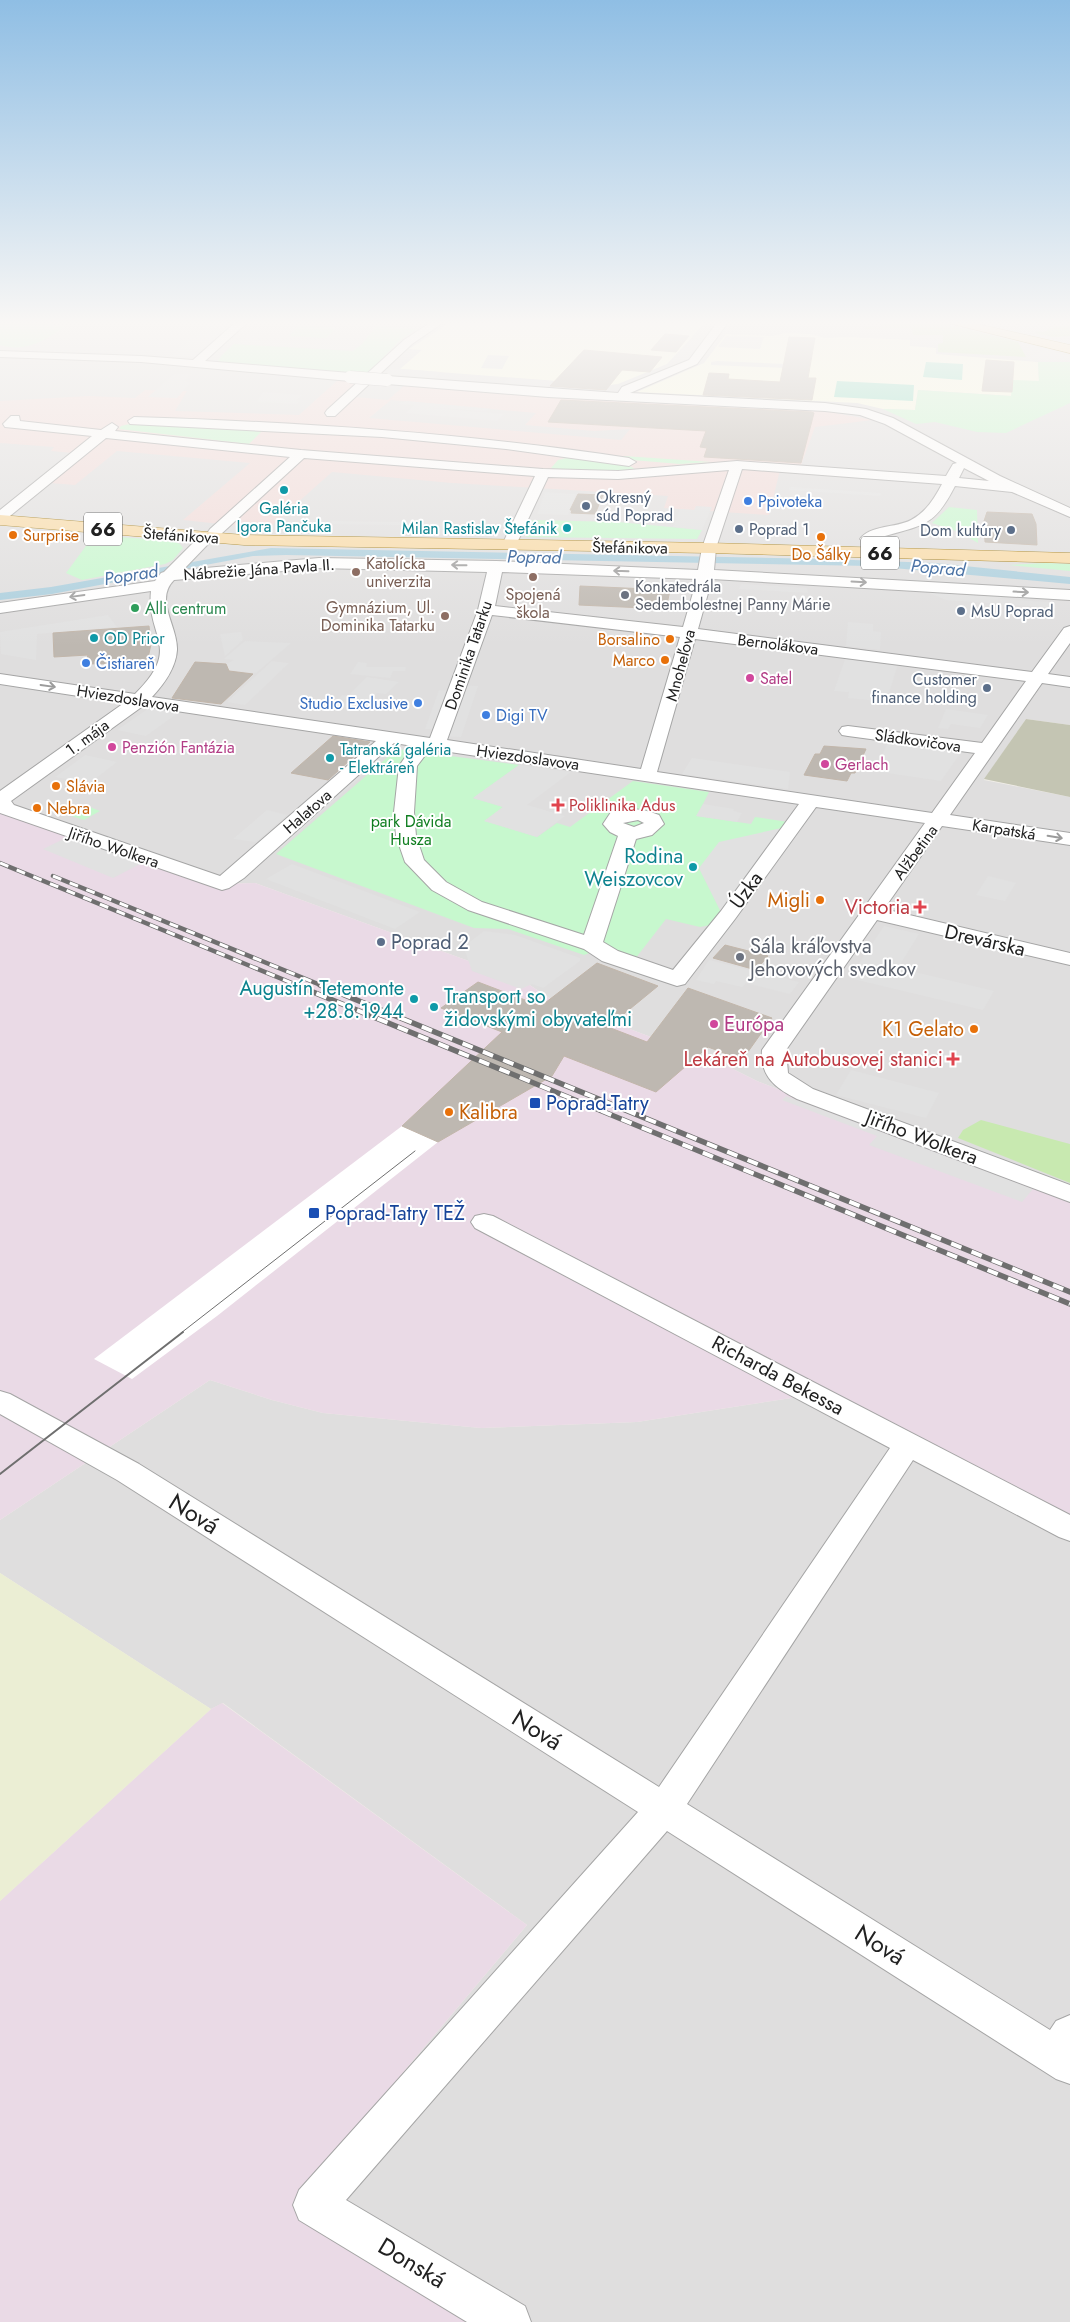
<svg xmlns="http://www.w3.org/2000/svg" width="1070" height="2322" font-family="Jost,sans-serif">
  <rect width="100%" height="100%" fill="#f1eee8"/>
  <!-- residential -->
  <g fill="#dfdede">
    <polygon points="0,320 1070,320 1070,725 1026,719 984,780 1070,797 1070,1202 1040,1188 757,1081 727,1066 551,999 525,982 477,964 255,883 215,884 0,808"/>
    <polygon points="210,1380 272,1400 323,1413 481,1428 637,1422 798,1397 1070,1538 1070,2322 488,2322 295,2201 527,1925 223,1703 211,1709 0,1573 0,1520"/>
  </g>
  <!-- commercial -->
  <path fill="#f1dad8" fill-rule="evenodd" d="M 339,379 L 371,382 L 355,397 L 388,400 L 405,385 L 551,397 L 824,411 L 873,420 L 815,427 L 799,471 L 780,470 L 769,515 L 664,508 L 668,496 L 452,483 L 332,472 L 268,529 L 183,520 L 250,463 L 117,451 L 75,485 L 38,482 L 73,453 L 51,451 L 54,447 L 0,443 L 0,401 L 89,396 L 135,398 L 145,390 L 187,391 L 175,411 L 299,415 ZM 391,400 L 536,413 L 525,425 L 594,431 L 630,429 L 621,440 L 369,418 Z"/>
  <!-- industrial -->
  <g fill="#eadae6">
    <polygon points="0,808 215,884 255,883 477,964 525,982 551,999 727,1066 757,1081 1040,1188 1070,1202 1070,1538 798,1397 637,1422 481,1428 323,1413 272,1400 210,1380 0,1520"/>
    <polygon points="222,1703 527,1925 295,2201 488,2322 0,2322 0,1901 211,1709"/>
  </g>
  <!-- education -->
  <g fill="#fcfee3">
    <polygon points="454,320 708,320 667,364 618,384 610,385 400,369 422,350 409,349"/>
    <polygon points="786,333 810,334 825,338 847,337 910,340 910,346 936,348 936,354 1038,362 1039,382 1012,396 918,390 915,410 883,409 857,403 637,392 704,363 726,334 772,336"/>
  </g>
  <!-- construction -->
  <polygon fill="#c4c5b3" points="1026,719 1070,725 1070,797 984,779"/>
  <!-- farmland -->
  <polygon fill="#ebeed4" points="0,1573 211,1709 0,1901"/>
  <!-- grass -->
  <g fill="#c8e9b0">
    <polygon points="878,320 930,320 1018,342 1026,357 938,352 938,344 943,343 943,335 913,335 912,328 865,329 865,327 881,328 881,322"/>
    <polygon points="1070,325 1070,336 1053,337 1034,333 1056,326"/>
    <polygon points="981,1120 1070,1144 1070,1183 958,1138 963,1130"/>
  </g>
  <!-- park -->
  <g fill="#c7f8ce">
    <path d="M 0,320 L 1,320 L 66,326 C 45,340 27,353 0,345 Z"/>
    <polygon points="298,326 336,328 326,338 289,336"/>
    <polygon points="376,326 416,329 398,342 366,376 216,364 222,355 234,344 353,351 362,344"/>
    <polygon points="1038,362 1070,362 1070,403 1006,433 977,432 935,422 916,424 883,409 915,410 918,390 1011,396 1013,380 1039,381"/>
    <polygon points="134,423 265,428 249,444 119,429 121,426"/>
    <path d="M 574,456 C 588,458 630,460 636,471 L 564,472 L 551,468 L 558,460 Z"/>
    <polygon points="624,456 711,462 680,464 620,459"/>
    <polygon points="949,507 977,510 978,543 959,532 932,523"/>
    <polygon points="532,520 618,522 702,530 697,539 526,537"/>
    <polygon points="94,535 172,541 180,544 183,548 173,560 165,564 82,580 66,573"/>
    <polygon points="1046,563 1070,564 1070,571 1009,565"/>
    <polygon points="397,749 519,765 473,798 503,807 485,821 537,837 557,823 570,827 633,781 709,792 697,816 751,824 755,817 788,822 786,827 699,868 721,912 710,925 700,927 666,919 635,959 603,948 584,955 508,929 474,928 276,854"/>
    <polygon points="87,806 100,811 84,820 62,813 71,808"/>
  </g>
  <!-- pitch -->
  <g fill="#89ddc1">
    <polygon points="926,362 963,364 962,380 923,377"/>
    <polygon points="837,381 914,385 913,401 834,397"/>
  </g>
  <!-- parking -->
  <g fill="#e1e1e1">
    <polygon points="211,320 236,320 195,357 171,356"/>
    <polygon points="359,320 379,320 369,328 306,325 310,321 354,324"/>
    <polygon points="1011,320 1049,320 1057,324 1054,320 1070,320 1070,325 1056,326 1043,332 1024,328 1035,323 1042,324 1039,322 1029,321 1033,322 1022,328 1002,325"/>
    <polygon points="253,330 266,330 255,341 353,346 349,350 238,344 241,341 249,340 244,339"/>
    <polygon points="726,336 764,337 760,349 718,347"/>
    <polygon points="1046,350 1070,356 1070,362 1039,362 1023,359"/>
    <polygon points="488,355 509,356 502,369 481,368"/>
    <polygon points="717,361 809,365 809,369 711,365 711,362"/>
    <polygon points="390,368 441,372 434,378 385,374"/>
    <polygon points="174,374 190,374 185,381 190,383 177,398 148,397"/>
    <polygon points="509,378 552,381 547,387 503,384"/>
    <polygon points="263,392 303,395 296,400 301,401 297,404 256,402"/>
    <polygon points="407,401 493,409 482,411 420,407 504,414 497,421 406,413 414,405 397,404"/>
    <polygon points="790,487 881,493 880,496 789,490"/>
    <polygon points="545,492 576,494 568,515 537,514"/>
    <polygon points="696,506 712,507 702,530 673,527 680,509 694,510"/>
    <polygon points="332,521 454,523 454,526 331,524"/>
    <polygon points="741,584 807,588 808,593 739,589"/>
    <polygon points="894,586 1014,593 998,599 1049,602 1057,608 946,600 927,592 906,591"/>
    <polygon points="108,615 117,627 37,634 36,660 1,654 0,632"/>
    <polygon points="848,622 873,624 873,631 881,632 880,650 846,646"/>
    <polygon points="241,632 243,640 225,656 220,634"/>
    <polygon points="245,641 291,643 256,673 228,670 227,664 234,660 224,659"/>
    <polygon points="845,659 898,664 888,696 880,695 878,701 848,698 849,692 834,691"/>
    <polygon points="272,661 289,663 245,705 227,702"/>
    <polygon points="358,662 367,663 366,667 406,667 405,671 393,671 390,678 350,674"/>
    <polygon points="367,677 399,682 386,694 377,693 361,709 332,705 342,695 348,696"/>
    <polygon points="457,685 478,686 461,737 441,736 442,730 425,729 439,690 455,691"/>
    <polygon points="149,708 178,713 146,736 117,730"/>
    <polygon points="946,709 988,715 980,728 951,724 948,729 938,728"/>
    <polygon points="889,741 962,751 941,781 874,771"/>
    <polygon points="380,748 391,750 282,847 269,844"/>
    <polygon points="85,755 117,762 90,783 55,777"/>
    <polygon points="692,758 790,772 788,789 682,774"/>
    <polygon points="519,765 571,772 527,805 565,816 537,837 484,821 503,807 473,798"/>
    <polygon points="703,804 734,809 733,811 742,813 737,822 696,816"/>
    <polygon points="267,810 287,815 256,842 233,839"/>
    <polygon points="786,827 721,912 699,868 719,842"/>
    <polygon points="70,836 144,862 113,878 43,849"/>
    <polygon points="292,864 420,912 395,929 266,879"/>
    <polygon points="988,876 1016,883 1005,901 976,895"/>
    <polygon points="884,926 919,934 898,968 994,991 983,1010 849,978"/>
    <polygon points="484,931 515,935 580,958 580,961 543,988 532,984 521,989 472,971 465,951 462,948"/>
    <polygon points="709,960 799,982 790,994 746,983 742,987 716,981 714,984 696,980"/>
    <polygon points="851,1070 939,1093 926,1118 836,1095"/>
    <polygon points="786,1096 1033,1189 1022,1202 869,1145 877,1136 782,1100"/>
  </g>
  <!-- water -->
  <polygon fill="#aacedd" points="271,548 826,559 935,563 1070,577 1070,584 871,566 286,555 253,556 52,594 0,600 0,593 51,587"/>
  <!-- pier -->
  <polygon fill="#fff" points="402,1126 438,1142 217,1316 132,1379 94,1359"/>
  <!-- building -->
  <g fill="#beb8b1" stroke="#c2b6aa">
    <polygon points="665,334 689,336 676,352 651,350"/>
    <polygon points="789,337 815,338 808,378 816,378 812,400 703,395 709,373 729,374 728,379 780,382"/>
    <polygon points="584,350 662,357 650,372 622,370 606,390 550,386"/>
    <polygon points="986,360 1014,362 1012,392 982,391"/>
    <polygon points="561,400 811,412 814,413 801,463 704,457 707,448 700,447 706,431 548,422"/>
    <polygon points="578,494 603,495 595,514 571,513 572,510 570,510"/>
    <polygon points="987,512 1032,514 1036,524 1037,545 985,542 984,521"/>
    <polygon points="580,586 670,590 666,609 579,605"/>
    <polygon points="149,626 151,644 147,663 85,664 88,655 54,657 53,633"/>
    <polygon points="195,662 226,664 229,671 253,674 221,704 172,698"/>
    <polygon points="333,736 370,742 328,780 291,773"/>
    <polygon points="824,746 866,749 855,773 851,773 847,781 804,775 815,754 820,754"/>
    <polygon points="725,945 768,956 756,970 713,958"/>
    <polygon points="597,963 658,986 608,1027 647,1042 688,988 772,1018 745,1056 735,1057 708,1047 656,1092 564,1056 552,1076 438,1142 402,1126 502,1032 441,1008 478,982 541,1006"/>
  </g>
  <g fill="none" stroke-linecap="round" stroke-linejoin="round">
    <!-- minor casing -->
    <g stroke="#a5a5a5" stroke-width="2">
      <g id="minor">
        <polygon points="238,320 250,320 205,361 350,373 356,377 350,381 141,362 0,357 0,351 141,356 193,360"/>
        <polygon points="434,320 447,320 412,344 335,416 327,416 325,413 327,410 404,340"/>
        <path d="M 719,320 L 730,320 L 697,364 L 630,393 L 825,403 L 866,409 L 893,418 L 1000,476 L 1070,508 L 1070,517 L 1012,492 L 955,486 C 935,525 925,525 885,536 C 879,538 873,542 867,543 L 860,539 C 870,525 896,528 911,520 C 926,512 934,499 942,484 L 742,469 L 716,548 L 714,570 L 1070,590 L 1070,600 L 712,579 L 698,629 L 1032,672 L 1064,628 L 1070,626 L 1070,643 L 1048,674 L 1070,677 L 1070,687 L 1042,683 L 950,815 L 1070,833 L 1070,845 L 942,826 L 884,909 L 1070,953 L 1070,965 L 877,920 L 786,1050 L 788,1073 L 813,1089 L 1070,1185 L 1070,1202 L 797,1099 C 775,1088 760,1076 762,1050 L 925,823 L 816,807 L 735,919 L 685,984 L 677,986 L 602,961 L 584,949 L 468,910 L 432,890 L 405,862 L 396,836 L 394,812 L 399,766 L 413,746 L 394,743 L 244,878 L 229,888 L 222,890 L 0,813 L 0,791 L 124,703 L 0,684 L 0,674 L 135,694 C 183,647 146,638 151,591 L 0,613 L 0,603 L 155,581 L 161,573 L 164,572 L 201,535 L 209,534 L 208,532 L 210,529 L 290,457 L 106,438 L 5,520 L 0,521 L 0,510 L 92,436 L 5,427 L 3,424 L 11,416 L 19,416 L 20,421 L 101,430 L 112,423 L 118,427 L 115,431 L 301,450 L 543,469 L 618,471 L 737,461 L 946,476 L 953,464 L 957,463 L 885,424 L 860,415 L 825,411 L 548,397 L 387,384 L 381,380 L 387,376 L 618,393 L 622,387 L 689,360 ZM 304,458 L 535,476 L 502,545 L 509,549 L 516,545 L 548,477 L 618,479 L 729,470 L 702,548 L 698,570 L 496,561 L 319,558 L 183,570 L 211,541 L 213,538 L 212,536 L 220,535 ZM 964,468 L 989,481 L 959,478 ZM 319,568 L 487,572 L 478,610 L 430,738 L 152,697 C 164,684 176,668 177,650 C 178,626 154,600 174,580 ZM 502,572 L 697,579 L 683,627 L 495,606 ZM 492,615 L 680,637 L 641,769 L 447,740 ZM 695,639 L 1026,681 L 982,743 L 848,726 L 842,727 L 839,731 L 842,735 L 848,736 L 975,753 L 932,813 L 657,772 ZM 143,706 L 376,741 L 220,876 L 14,805 L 11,801 ZM 430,749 L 799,804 L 721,911 L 673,970 L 618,951 L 603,942 L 636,839 L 652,835 L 664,824 L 659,815 C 642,808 629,808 611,812 L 603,824 L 610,832 L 618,836 L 584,935 L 482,902 L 446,882 L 424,860 L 416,836 L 414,812 L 417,766 ZM 638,820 L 644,823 L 634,827 L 623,823 Z"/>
        <path d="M 134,417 C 300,422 465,433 629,458 L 636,462 L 629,466 L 506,449 L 382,437 L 130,424 L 128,421 Z"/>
        <polygon points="484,1214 493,1216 1070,1515 1070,1541 1059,1537 913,1460 687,1804 1050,2030 1056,2021 1070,2015 1070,2084 1056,2079 667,1831 346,2200 525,2306 531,2322 467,2322 299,2220 293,2205 299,2190 638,1812 117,1480 0,1414 0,1391 10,1394 139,1464 659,1787 890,1448 475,1228 471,1222 475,1216"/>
      </g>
    </g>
    <!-- major casing -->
    <g stroke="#987105" stroke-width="1">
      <g id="major">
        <polygon points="936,320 960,320 1070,345 1070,353"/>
        <polygon points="0,515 244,535 709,543 1070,553 1070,563 709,553 244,545 0,525"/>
      </g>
    </g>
    <!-- minor -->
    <use href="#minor" fill="#fff" fill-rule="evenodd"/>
    <!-- major -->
    <use href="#major" fill="#f9daa4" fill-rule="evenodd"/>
    <!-- tram-far1 -->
    <polyline stroke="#6f6f6f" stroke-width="1" points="181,1333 415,1151"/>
    <!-- tram -->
    <polyline stroke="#6f6f6f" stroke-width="2" points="0,1474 183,1332"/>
    <!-- rail-far1 casing -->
    <g stroke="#6f6f6f" stroke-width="4.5">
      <g id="rail-far1">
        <polyline points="0,863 299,986"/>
        <polyline points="53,876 323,986"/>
      </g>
    </g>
    <!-- rail casing -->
    <g stroke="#6f6f6f" stroke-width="5.5">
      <g id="rail">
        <polyline points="296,985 1070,1304"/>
        <polyline points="320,985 1070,1292"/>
      </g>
    </g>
    <!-- rail-far1 -->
    <use href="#rail-far1" stroke="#fff" stroke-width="3" stroke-dasharray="9" stroke-linecap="butt"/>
    <!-- rail -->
    <use href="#rail" stroke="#fff" stroke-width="4" stroke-dasharray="11" stroke-linecap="butt"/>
    <!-- minor-bridge casing -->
    <g stroke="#a5a5a5" stroke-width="13" stroke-linecap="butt">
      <polyline id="minor-bridge" points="350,377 387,380"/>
    </g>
    <!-- minor-bridge -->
    <use href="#minor-bridge" stroke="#fff" stroke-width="12"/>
  </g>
  <!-- one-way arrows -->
  <defs><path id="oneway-shaft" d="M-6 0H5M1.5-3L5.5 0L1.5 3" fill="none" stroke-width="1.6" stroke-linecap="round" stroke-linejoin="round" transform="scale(1.25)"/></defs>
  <g stroke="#9b9b9b">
    <use href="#oneway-shaft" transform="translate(459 565) rotate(-179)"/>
    <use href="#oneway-shaft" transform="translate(621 571) rotate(-178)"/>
    <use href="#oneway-shaft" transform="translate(859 582) rotate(3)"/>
    <use href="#oneway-shaft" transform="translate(1021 592) rotate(3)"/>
    <use href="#oneway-shaft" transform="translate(77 596) rotate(172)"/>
    <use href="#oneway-shaft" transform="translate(48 686) rotate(8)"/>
    <use href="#oneway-shaft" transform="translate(1055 837) rotate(9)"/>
  </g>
  <!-- sky -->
  <linearGradient id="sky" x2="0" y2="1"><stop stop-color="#8fbee4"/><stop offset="0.5" stop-color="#f9f7f5"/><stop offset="1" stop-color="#f9f7f5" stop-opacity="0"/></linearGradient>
  <rect width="1070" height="646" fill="url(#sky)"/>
  <!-- markers -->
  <g fill="#0f9aa8" stroke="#fff" stroke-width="2">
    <circle cx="284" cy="490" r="5"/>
    <circle cx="567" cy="528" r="5"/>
    <circle cx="94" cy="638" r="5"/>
    <circle cx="330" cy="758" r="5"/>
    <circle cx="693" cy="867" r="5"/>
    <circle cx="414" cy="999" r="5"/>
    <circle cx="434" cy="1007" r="5"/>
  </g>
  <g fill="#3f7fe0" stroke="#fff" stroke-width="2">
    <circle cx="748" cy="501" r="5"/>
    <circle cx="86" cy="663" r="5"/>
    <circle cx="418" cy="703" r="5"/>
    <circle cx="486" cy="715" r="5"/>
  </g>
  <g fill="#5c6f8a" stroke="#fff" stroke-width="2">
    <circle cx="586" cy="506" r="5"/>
    <circle cx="739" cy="529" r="5"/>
    <circle cx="1011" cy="530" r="5"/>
    <circle cx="961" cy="611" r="5"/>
    <circle cx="987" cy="688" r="5"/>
    <circle cx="381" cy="942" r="5"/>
  </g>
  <g fill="#e8710a" stroke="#fff" stroke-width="2">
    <circle cx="13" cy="535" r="5"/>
    <circle cx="821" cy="537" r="5"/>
    <circle cx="670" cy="639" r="5"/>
    <circle cx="665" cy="660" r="5"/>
    <circle cx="56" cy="786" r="5"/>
    <circle cx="37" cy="808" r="5"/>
    <circle cx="820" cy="900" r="5"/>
    <circle cx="974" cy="1029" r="5"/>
    <circle cx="449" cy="1112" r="5"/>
  </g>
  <g fill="#8d6e63" stroke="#fff" stroke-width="2">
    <circle cx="356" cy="572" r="5"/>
    <circle cx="533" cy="577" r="5"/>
    <circle cx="445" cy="616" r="5"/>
  </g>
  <g fill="#6b7280" stroke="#fff" stroke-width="2">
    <circle cx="625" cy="595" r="5"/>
    <circle cx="740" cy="957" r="5"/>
  </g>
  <circle fill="#2e9e5b" stroke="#fff" stroke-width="2" cx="135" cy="608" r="5"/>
  <g fill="#d1479c" stroke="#fff" stroke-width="2">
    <circle cx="750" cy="678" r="5"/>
    <circle cx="112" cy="747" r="5"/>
    <circle cx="825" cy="764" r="5"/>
    <circle cx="714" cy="1024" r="5"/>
  </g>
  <g fill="#e0444e" stroke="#fff" stroke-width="2">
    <path d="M555.5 797.5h5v5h5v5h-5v5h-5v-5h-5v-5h5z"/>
    <path d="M917.5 899.5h5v5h5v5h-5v5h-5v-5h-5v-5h5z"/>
    <path d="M950.5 1051.5h5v5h5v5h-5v5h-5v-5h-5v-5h5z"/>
  </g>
  <g fill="#1a4fb4" stroke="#fff" stroke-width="2">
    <rect x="529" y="1097" width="12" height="12" rx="2.5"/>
    <rect x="308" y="1207" width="12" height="12" rx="2.5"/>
  </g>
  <g text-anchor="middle" stroke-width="4" stroke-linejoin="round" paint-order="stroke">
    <!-- far-service labels -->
    <g font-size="16" fill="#4e5e75" stroke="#fff" text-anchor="start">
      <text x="596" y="503">Okresný<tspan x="596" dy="18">súd Poprad</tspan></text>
      <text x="749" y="535">Poprad 1</text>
      <text x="1001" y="536" text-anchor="end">Dom kultúry</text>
      <text x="971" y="617">MsU Poprad</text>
      <text x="977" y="685" text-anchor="end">Customer<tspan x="977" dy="18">finance holding</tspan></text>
    </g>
    <!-- far-shop labels -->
    <g font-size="16" fill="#366cbe" stroke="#fff" text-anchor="start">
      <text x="758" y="507">Ppivoteka</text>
      <text x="96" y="669">Čistiareň</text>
      <text x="408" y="709" text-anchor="end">Studio Exclusive</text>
      <text x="496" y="721">Digi TV</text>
    </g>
    <!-- far-culture labels -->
    <g font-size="16" fill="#0d838f" stroke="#fff" text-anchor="start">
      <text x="284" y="514" text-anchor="middle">Galéria<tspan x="284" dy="18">Igora Pančuka</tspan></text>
      <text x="557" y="534" text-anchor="end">Milan Rastislav Štefánik</text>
      <text x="104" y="644">OD Prior</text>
      <text x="340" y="755">Tatranská galéria<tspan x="340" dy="18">- Elektráreň</tspan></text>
    </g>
    <!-- far-food labels -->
    <g font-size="16" fill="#c56008" stroke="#fff" text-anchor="start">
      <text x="23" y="541">Surprise</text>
      <text x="821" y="560" text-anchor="middle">Do Šálky</text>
      <text x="660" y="645" text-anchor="end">Borsalino</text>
      <text x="655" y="666" text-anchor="end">Marco</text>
      <text x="66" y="792">Slávia</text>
      <text x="47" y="814">Nebra</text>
    </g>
    <!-- far-street labels -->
    <g font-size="16" fill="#212121" stroke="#fff">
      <text transform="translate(181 535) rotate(4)" y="6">Štefánikova</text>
      <text transform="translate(630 547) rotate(1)" y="6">Štefánikova</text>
      <text transform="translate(259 569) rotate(-4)" y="6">Nábrežie Jána Pavla II.</text>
      <text transform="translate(778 644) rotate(7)" y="6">Bernolákova</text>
      <text transform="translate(468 655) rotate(-71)" y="6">Dominika Tatarku</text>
      <text transform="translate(680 665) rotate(-75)" y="6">Mnoheľova</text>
      <text transform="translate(128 698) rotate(9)" y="6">Hviezdoslavova</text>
      <text transform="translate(87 737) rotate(-36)" y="6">1. mája</text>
      <text transform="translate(918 740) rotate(8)" y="6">Sládkovičova</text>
      <text transform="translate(528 757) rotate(8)" y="6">Hviezdoslavova</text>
      <text transform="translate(307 811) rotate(-41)" y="6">Halatova</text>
      <text transform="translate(1004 829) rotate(9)" y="6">Karpatská</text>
      <text transform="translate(114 847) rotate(19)" y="6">Jiřího Wolkera</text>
      <text transform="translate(915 852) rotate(-54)" y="6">Alžbetina</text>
    </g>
    <!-- far-education labels -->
    <g font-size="16" fill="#785e54" stroke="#fff" text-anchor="start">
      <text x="366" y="569">Katolícka<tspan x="366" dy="18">univerzita</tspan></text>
      <text x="533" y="600" text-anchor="middle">Spojená<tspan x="533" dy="18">škola</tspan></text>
      <text x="435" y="613" text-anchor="end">Gymnázium, Ul.<tspan x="435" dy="18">Dominika Tatarku</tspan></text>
    </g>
    <!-- far-worship labels -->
    <g font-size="16" fill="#5b616d" stroke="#fff" text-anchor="start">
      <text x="635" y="592">Konkatedrála<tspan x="635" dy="18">Sedembolestnej Panny Márie</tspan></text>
    </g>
    <!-- far-leisure labels -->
    <g font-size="16" fill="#27864d" stroke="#fff" text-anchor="start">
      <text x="145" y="614">Alli centrum</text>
    </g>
    <!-- far-hotel labels -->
    <g font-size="16" fill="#b23c85" stroke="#fff" text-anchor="start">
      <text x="760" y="684">Satel</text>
      <text x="122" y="753">Penzión Fantázia</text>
      <text x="835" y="770">Gerlach</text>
    </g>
    <!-- far-health labels -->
    <g font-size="16" fill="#be3a42" stroke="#fff" text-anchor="start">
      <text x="569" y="811">Poliklinika Adus</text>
    </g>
    <!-- far-park labels -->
    <g font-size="16" fill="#107e20" stroke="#fff">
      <text x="411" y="827">park Dávida<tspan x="411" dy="18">Husza</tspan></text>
    </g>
    <!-- far-water labels -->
    <g font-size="18" font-style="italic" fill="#4c74a6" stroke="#fff">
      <text transform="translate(534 557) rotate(1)" y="6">Poprad</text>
      <text transform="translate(938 568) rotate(5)" y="6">Poprad</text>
      <text transform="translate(131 575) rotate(-9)" y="6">Poprad</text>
    </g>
    <!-- shield labels -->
    <g fill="#fff" stroke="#646464" stroke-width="1">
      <rect x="84" y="512.5" width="38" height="33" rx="4"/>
      <rect x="861" y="536.5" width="38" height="33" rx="4"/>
    </g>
    <g font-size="19" font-weight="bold" fill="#212121">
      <text x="103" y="536">66</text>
      <text x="880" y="560">66</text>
    </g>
    <!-- culture labels -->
    <g font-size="20" fill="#0d838f" stroke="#fff" text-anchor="end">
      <text x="683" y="863">Rodina<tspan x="683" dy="23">Weiszovcov</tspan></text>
      <text x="404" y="995">Augustín Tetemonte<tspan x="404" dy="23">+28.8.1944</tspan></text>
      <text x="444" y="1003" text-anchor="start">Transport so<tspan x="444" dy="23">židovskými obyvateľmi</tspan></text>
    </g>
    <!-- street labels -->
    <g font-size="20" fill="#212121" stroke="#fff">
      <text transform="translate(746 890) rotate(-54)" y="7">Úzka</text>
      <text transform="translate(985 940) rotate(13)" y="7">Drevárska</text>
      <text transform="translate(922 1137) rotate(21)" y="7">Jiřího Wolkera</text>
      <text transform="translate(778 1375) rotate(28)" y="7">Richarda Bekessa</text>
    </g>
    <!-- food labels -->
    <g font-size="20" fill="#c56008" stroke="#fff" text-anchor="end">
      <text x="810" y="907">Migli</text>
      <text x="964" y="1036">K1 Gelato</text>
      <text x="459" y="1119" text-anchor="start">Kalibra</text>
    </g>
    <!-- health labels -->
    <g font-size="20" fill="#be3a42" stroke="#fff" text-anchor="end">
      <text x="910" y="914">Victoria</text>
      <text x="943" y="1066">Lekáreň na Autobusovej stanici</text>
    </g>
    <!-- service labels -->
    <g font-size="20" fill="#4e5e75" stroke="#fff" text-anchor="start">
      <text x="391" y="949">Poprad 2</text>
    </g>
    <!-- worship labels -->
    <g font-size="20" fill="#5b616d" stroke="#fff" text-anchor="start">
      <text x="750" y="953">Sála kráľovstva<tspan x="750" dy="23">Jehovových svedkov</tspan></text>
    </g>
    <!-- hotel labels -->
    <g font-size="20" fill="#b23c85" stroke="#fff" text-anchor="start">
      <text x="724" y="1031">Európa</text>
    </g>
    <!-- transit labels -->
    <g font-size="20" fill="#164399" stroke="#fff" text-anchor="start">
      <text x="546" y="1110">Poprad-Tatry</text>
      <text x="325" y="1220">Poprad-Tatry TEŽ</text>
    </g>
    <!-- near-street labels -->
    <g font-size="24" fill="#212121" stroke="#fff">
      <text transform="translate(194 1514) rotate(32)" y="8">Nová</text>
      <text transform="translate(537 1730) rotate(32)" y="8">Nová</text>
      <text transform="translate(880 1945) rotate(32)" y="8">Nová</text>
      <text transform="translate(412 2263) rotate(31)" y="8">Donská</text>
    </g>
  </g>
</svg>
